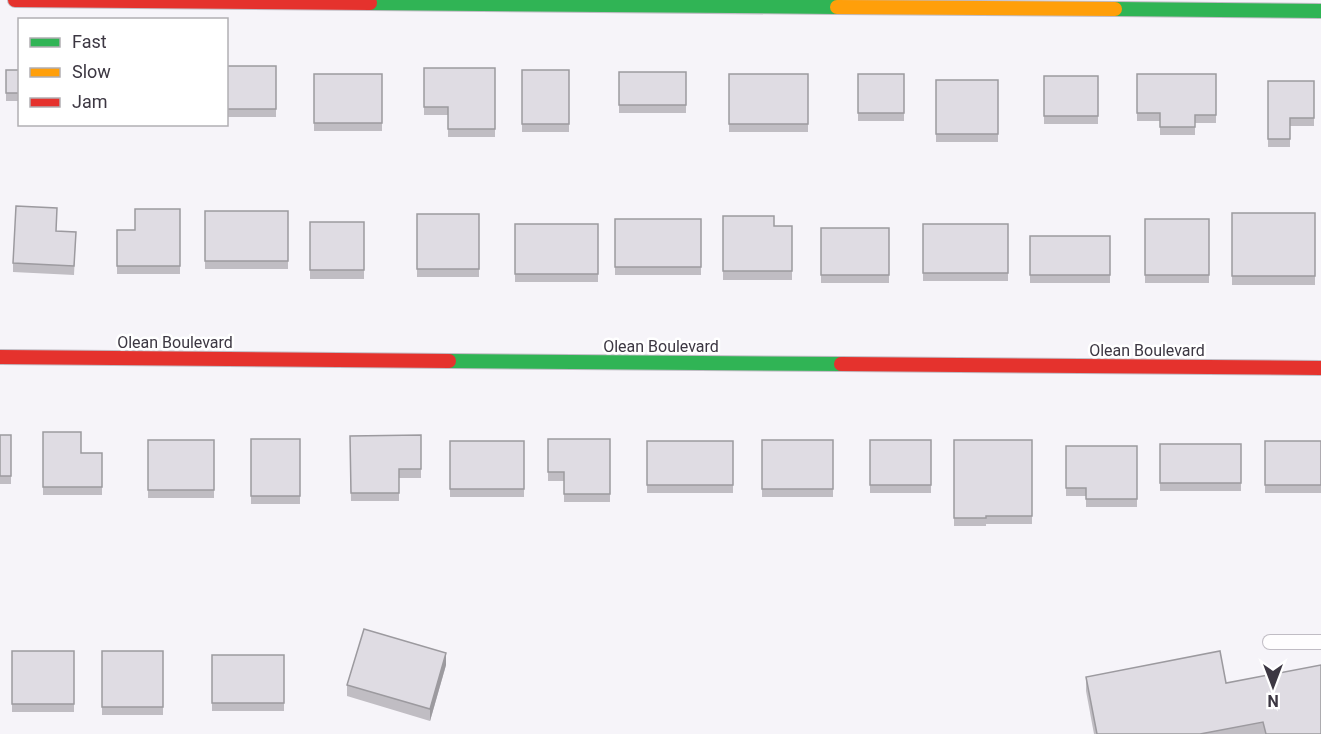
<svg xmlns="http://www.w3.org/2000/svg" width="1321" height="734" font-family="Roboto,sans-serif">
  <rect width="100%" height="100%" fill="#f6f4f9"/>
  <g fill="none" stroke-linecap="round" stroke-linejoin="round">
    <!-- lane casing -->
    <g stroke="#c0bcc4" stroke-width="16">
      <polyline id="lane" points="1270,642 1321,642"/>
    </g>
    <!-- fast casing -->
    <g stroke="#c0bcc4" stroke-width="16">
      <g id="fast">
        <polyline points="370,3 837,7"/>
        <polyline points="1115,9 1321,11"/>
        <polyline points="449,361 841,364"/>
      </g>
    </g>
    <!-- slow casing -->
    <g stroke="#c0bcc4" stroke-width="16">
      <polyline id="slow" points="837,7 1115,9"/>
    </g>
    <!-- jam casing -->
    <g stroke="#c0bcc4" stroke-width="16">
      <g id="jam">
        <polyline points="15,0 370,3"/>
        <polyline points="0,357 449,361"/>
        <polyline points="841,364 1321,368"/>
      </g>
    </g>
    <!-- lane -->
    <use href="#lane" stroke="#fefdfe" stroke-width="14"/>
    <!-- fast -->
    <use href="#fast" stroke="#30b455" stroke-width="14"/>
    <!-- slow -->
    <use href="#slow" stroke="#ff9f0a" stroke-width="14"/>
    <!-- jam -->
    <use href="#jam" stroke="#e5322d" stroke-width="14"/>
  </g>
  <!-- wall -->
  <g fill="#c0bdc3">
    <rect x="226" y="66" width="50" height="51"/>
    <polygon points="424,68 495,68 495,137 448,137 448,115 424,115"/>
    <rect x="6" y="70" width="14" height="31"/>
    <rect x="522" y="70" width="47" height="62"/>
    <rect x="619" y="72" width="67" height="41"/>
    <rect x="314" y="74" width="68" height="57"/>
    <rect x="729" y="74" width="79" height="58"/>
    <rect x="858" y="74" width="46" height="47"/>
    <polygon points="1137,74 1216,74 1216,123 1195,123 1195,135 1160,135 1160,121 1137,121"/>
    <rect x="1044" y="76" width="54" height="48"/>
    <rect x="936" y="80" width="62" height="62"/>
    <polygon points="1268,81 1314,81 1314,126 1290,126 1290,147 1268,147"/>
    <rect x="124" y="124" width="62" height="1"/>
    <polygon points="180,209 180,274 117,274 117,230 135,230"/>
    <rect x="205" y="211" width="83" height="58"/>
    <rect x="1232" y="213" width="83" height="72"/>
    <rect x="417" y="214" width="62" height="63"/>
    <polygon points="723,216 774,226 792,226 792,280 723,280"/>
    <rect x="615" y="219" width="86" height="56"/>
    <rect x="1145" y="219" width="64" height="64"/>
    <rect x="310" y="222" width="54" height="57"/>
    <rect x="515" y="224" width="83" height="58"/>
    <rect x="923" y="224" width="85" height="57"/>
    <rect x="821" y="228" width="68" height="55"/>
    <polygon points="57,231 76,232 74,275 13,272 13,263"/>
    <rect x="1030" y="236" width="80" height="47"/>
    <polygon points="43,432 81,453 102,453 102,495 43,495"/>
    <rect x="0" y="435" width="11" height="49"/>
    <polygon points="421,435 421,478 399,478 399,501 351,501 350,436"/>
    <rect x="251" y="439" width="49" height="65"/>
    <polygon points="548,439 610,439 610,502 564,502 564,481 548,481"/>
    <rect x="148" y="440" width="66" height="58"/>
    <rect x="762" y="440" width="71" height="57"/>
    <rect x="870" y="440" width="61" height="53"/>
    <polygon points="954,440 1032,440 1032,524 986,524 986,526 954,526"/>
    <rect x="450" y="441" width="74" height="56"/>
    <rect x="647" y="441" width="86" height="52"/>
    <rect x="1265" y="441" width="56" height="52"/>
    <rect x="1160" y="444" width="81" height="47"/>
    <polygon points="1066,446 1137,446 1137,507 1086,507 1086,496 1066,496"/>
    <rect x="12" y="651" width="62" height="61"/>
    <rect x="102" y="651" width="61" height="64"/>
    <rect x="212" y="655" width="72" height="56"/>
    <polygon points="446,665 430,721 347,696 347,685"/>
    <polygon points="1086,677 1226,683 1321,734 1094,734 1086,691"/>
  </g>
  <!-- shaded-wall -->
  <polygon fill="#9c9a9f" points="446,653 446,665 430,721 430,709"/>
  <!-- building -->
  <g fill="#dfdce3" stroke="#9c9a9f" stroke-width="1.5">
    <rect x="226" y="66" width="50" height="43"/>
    <polygon points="424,68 495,68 495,129 448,129 448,107 424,107"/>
    <rect x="6" y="70" width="14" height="23"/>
    <rect x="522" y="70" width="47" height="54"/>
    <rect x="619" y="72" width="67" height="33"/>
    <rect x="314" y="74" width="68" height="49"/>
    <rect x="729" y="74" width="79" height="50"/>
    <rect x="858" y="74" width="46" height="39"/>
    <polygon points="1137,74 1216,74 1216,115 1195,115 1195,127 1160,127 1160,113 1137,113"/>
    <rect x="1044" y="76" width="54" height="40"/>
    <rect x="936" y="80" width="62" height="54"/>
    <polygon points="1268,81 1314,81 1314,118 1290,118 1290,139 1268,139"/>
    <polygon points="16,206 57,208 56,231 76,232 74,266 13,263"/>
    <polygon points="135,209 180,209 180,266 117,266 117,230 135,230"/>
    <rect x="205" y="211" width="83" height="50"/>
    <rect x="1232" y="213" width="83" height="63"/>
    <rect x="417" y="214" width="62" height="55"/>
    <polygon points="723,216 774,216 774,226 792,226 792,271 723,271"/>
    <rect x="615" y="219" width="86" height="48"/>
    <rect x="1145" y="219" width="64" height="56"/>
    <rect x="310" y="222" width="54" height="48"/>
    <rect x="515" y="224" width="83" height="50"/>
    <rect x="923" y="224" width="85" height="49"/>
    <rect x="821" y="228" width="68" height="47"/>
    <rect x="1030" y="236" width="80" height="39"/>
    <polygon points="43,432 81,432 81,453 102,453 102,487 43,487"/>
    <rect x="0" y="435" width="11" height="41"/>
    <polygon points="421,435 421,469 399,469 399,493 351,493 350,436"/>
    <rect x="251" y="439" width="49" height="57"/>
    <polygon points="548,439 610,439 610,494 564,494 564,472 548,472"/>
    <rect x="148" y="440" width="66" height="50"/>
    <rect x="762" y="440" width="71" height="49"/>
    <rect x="870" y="440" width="61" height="45"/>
    <polygon points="954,440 1032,440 1032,516 986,516 986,518 954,518"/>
    <rect x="450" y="441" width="74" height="48"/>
    <rect x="647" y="441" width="86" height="44"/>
    <rect x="1265" y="441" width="56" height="44"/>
    <rect x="1160" y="444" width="81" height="39"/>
    <polygon points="1066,446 1137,446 1137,499 1086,499 1086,488 1066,488"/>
    <polygon points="364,629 446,653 430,709 347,685"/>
    <rect x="12" y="651" width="62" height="53"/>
    <rect x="102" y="651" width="61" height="56"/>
    <polygon points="1220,651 1226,683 1321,665 1321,734 1266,734 1263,722 1200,734 1097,734 1086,677"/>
    <rect x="212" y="655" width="72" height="48"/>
  </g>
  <g text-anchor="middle" stroke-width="5" stroke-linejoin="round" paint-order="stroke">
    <!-- street labels -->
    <g font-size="16" fill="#3c3742" stroke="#fff">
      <text x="175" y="348">Olean Boulevard</text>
      <text x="661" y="352">Olean Boulevard</text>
      <text x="1147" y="356">Olean Boulevard</text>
    </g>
  </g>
  <!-- legend -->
  <rect x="18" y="18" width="210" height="108" fill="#ffffff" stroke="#b1afb3" stroke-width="1.5"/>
  <rect x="30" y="38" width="30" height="9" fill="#30b455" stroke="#b1afb3" stroke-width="1.5"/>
  <text x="72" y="48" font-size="18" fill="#3c3742">Fast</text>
  <rect x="30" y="68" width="30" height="9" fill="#ff9f0a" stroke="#b1afb3" stroke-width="1.5"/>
  <text x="72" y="78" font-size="18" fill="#3c3742">Slow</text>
  <rect x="30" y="98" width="30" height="9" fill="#e5322d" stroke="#b1afb3" stroke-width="1.5"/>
  <text x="72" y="108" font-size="18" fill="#3c3742">Jam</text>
  <!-- north arrow -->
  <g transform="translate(1273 686) rotate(180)" stroke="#ffffff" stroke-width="4.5" paint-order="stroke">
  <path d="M0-4.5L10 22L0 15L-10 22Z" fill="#3c3742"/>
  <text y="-9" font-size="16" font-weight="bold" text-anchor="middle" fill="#3c3742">N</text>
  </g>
</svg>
